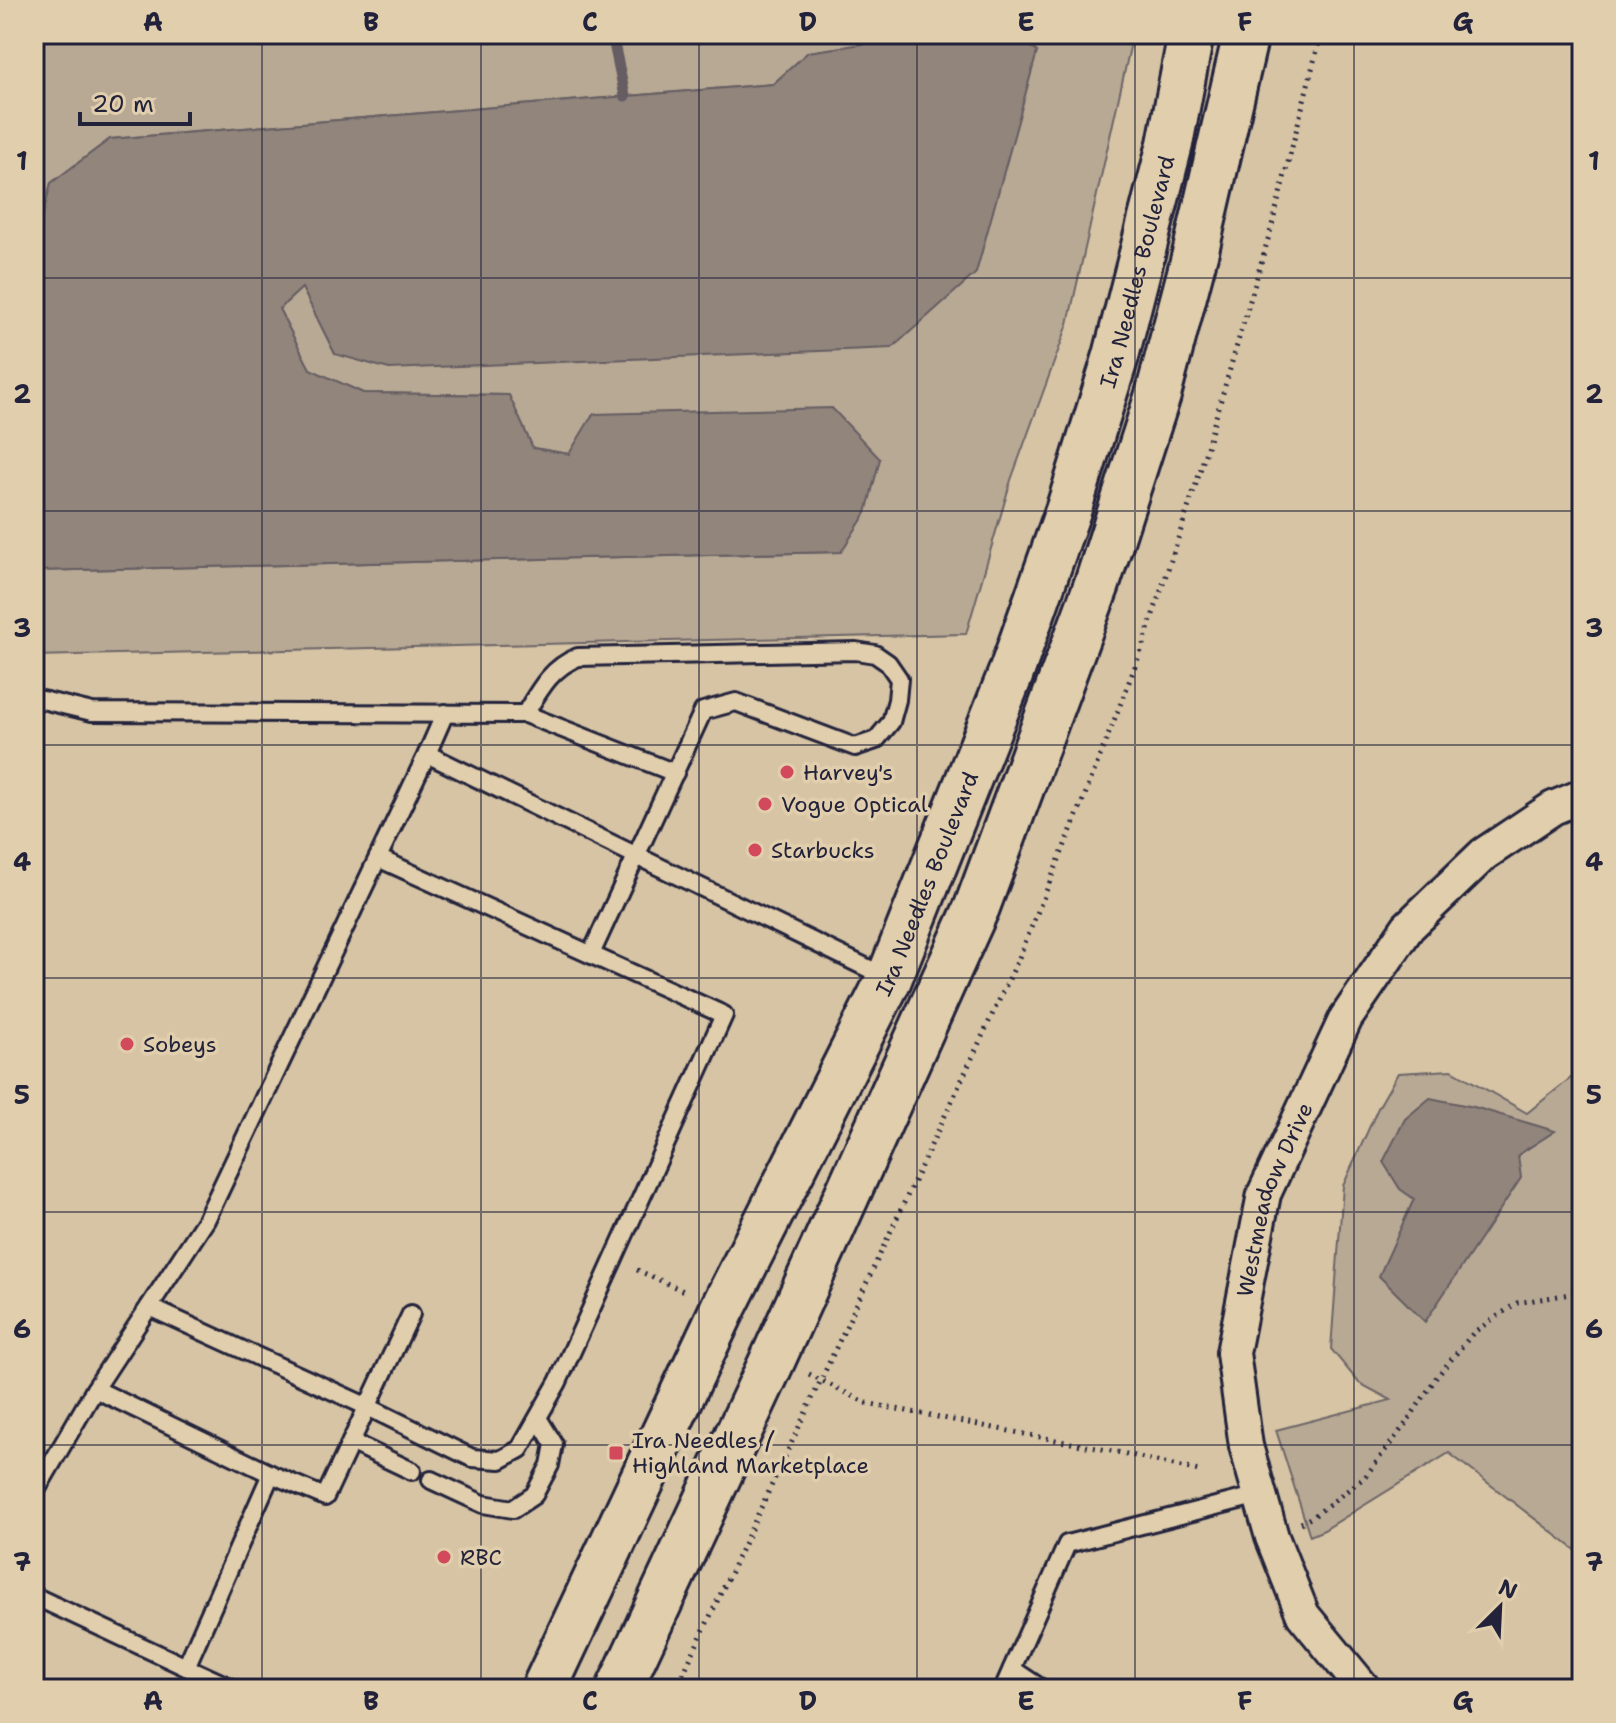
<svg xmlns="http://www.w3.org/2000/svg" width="1616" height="1723" font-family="'Shantell Sans',sans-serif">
  <rect width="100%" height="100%" fill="#d6c4a5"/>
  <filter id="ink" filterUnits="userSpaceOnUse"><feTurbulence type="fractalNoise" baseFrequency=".0125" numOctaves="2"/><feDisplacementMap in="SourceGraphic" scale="16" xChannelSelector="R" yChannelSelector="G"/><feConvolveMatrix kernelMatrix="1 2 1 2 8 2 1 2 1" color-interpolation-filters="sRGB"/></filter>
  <g filter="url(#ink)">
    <!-- green -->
    <g fill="#b8a994" stroke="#6d6668" stroke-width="2" fill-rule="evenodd">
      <polygon points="34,34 931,34 809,52 773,84 110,139 51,183 34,249"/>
      <polygon points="1016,34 1133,34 1068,324 1011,480 966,634 34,656 34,571 841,552 569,454 533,448 508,395 363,393 310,370 279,309 302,287 335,354 1037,52"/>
      <path d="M 1582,1069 L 1582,1555 L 1449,1453 L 1324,1530 L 1310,1536 L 1276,1430 L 1391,1400 L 1359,1383 L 1331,1349 L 1343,1186 L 1378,1108 L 1398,1073 L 1452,1070 L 1527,1113 ZM 1554,1131 L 1518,1155 L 1380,1276 L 1414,1199 Z"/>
    </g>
    <!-- water -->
    <g fill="#91857c" stroke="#655d62" stroke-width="2">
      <polygon points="931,34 1016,34 1037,52 976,273 892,348 389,369 335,354 302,288 279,309 310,369 363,393 509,395 533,448 569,454 593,414 832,408 880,459 866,513 841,552 34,571 34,249 51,183 110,139 773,84 808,52"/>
      <polygon points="1430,1098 1474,1107 1555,1131 1518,1155 1521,1178 1425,1322 1379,1276 1414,1199 1400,1189 1383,1162 1405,1119"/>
    </g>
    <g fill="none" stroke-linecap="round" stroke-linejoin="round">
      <!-- stream -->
      <polyline stroke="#655d62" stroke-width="11" points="612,34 625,96"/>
      <!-- service casing -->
      <g stroke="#22223b" stroke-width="22">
        <g id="service">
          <polyline points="34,698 92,712 525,714 675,773"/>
          <path d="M 525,714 C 540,689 551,668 578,657 L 856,651 L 875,654 L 888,663 L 899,679 L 897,700 L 891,722 L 876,740 L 855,747 L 736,702 L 703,711 L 591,954"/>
          <polyline points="427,754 445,713"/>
          <polyline points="149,1307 368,1407 472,1458 500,1460 520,1449 558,1382 724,1015 378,858"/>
          <polyline points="95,1389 271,1474 325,1497 411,1314"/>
          <polyline points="351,1442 412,1471"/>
          <polyline points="431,1480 483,1504 513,1509 534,1495 550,1465 554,1444 538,1418"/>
          <polyline points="34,1494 95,1389 206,1220 427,754 888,978"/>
          <polyline points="34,1596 186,1667"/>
          <polyline points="1012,1669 1042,1689"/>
          <polyline points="234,1689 186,1667 271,1474"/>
          <polyline points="1003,1689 1067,1544 1259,1495"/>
        </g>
      </g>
      <!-- minor casing -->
      <g stroke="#22223b" stroke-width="38">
        <g id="minor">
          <path id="s1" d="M 1364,1689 L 1303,1615 L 1272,1537 L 1246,1446 L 1233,1353 L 1264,1194 L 1346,1018 L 1408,927 L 1484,854 L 1553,808 L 1582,796"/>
        </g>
      </g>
      <!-- secondary casing -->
      <g stroke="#22223b" stroke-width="50">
        <g id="secondary">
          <path id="s2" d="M 544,1689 L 723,1308 L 889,979 L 1011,673 L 1069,508 L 1116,356 L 1170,144 L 1191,34"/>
          <polyline points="619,1689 773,1359 977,907 1097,584 1158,395 1196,250 1246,34"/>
        </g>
      </g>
      <!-- path -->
      <g stroke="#22223b" stroke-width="5" stroke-dasharray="2 6" stroke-linecap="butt">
        <polyline points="637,1270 686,1292"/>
        <polyline points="809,1374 866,1403 1122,1453 1199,1471"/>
        <polyline points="1301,1523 1314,1516 1365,1477 1407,1422 1436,1378 1474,1332 1517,1303 1582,1292"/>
        <polyline points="676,1689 1018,960 1080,808 1141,651 1198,478 1271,229 1321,34"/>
      </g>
      <!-- service -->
      <use href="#service" stroke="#e1ceac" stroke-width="16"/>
      <!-- minor -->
      <use href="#minor" stroke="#e1ceac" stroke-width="32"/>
      <!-- secondary -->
      <use href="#secondary" stroke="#e1ceac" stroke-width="44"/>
    </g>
  </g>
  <!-- grid -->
  <path fill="none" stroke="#22223b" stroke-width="2" stroke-opacity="0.55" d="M 262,34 L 262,1689M 481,34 L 481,1689M 699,34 L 699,1689M 917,34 L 917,1689M 1135,34 L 1135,1689M 1354,34 L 1354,1689M 34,278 L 1582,278M 34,511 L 1582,511M 34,745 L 1582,745M 34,978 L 1582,978M 34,1212 L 1582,1212M 34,1445 L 1582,1445"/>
  <!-- markers -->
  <g fill="#d1495b" stroke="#e1ceac" stroke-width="3">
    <circle cx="787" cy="772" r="8"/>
    <circle cx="765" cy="804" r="8"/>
    <circle cx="755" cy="850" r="8"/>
    <circle cx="127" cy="1044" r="8"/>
    <rect x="608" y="1445" width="16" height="16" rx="4"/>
    <circle cx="444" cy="1557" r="8"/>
  </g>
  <g text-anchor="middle" stroke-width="7" stroke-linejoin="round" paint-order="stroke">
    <!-- street labels -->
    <g font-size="22" fill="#22223b" stroke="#e1ceac">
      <text dy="8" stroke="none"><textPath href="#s2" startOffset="1540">Ira Needles Boulevard</textPath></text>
      <text dy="8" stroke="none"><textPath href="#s2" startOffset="892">Ira Needles Boulevard</textPath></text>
      <text dy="8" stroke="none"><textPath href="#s1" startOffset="528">Westmeadow Drive</textPath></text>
    </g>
    <!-- poi labels -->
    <g font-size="22" fill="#22223b" stroke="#e1ceac" text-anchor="start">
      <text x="803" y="780">Harvey's</text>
      <text x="781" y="812">Vogue Optical</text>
      <text x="771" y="858">Starbucks</text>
      <text x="143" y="1052">Sobeys</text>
      <text x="632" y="1448">Ira Needles /<tspan x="632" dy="25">Highland Marketplace</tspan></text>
      <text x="460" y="1565">RBC</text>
    </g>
  </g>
  <!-- margin -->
  <rect width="1616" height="1723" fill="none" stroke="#e1ceac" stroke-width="88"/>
  <!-- north arrow -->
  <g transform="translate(1500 1607) rotate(24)" stroke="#e1ceac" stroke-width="6" paint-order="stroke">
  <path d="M0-6L14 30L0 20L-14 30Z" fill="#22223b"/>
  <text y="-12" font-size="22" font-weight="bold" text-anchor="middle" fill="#22223b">N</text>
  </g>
  <!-- scale -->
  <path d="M80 112v12h110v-12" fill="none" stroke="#22223b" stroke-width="4"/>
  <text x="92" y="112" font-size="24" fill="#22223b" stroke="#e1ceac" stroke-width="6" paint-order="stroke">20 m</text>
  <rect x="44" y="44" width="1528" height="1635" fill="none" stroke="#22223b" stroke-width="3"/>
  <g font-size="26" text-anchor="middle" font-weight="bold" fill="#22223b">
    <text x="153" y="31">A</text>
    <text x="371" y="31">B</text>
    <text x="590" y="31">C</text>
    <text x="808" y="31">D</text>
    <text x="1026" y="31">E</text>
    <text x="1245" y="31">F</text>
    <text x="1463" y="31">G</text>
    <text x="22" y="170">1</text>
    <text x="1594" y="170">1</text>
    <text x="22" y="403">2</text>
    <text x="1594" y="403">2</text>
    <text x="22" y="637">3</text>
    <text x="1594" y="637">3</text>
    <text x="22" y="871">4</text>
    <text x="1594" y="871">4</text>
    <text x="22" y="1104">5</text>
    <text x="1594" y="1104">5</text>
    <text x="22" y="1338">6</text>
    <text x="1594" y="1338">6</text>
    <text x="22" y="1571">7</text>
    <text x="1594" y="1571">7</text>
    <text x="153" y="1710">A</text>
    <text x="371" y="1710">B</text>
    <text x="590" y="1710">C</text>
    <text x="808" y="1710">D</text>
    <text x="1026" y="1710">E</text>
    <text x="1245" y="1710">F</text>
    <text x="1463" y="1710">G</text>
  </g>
</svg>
